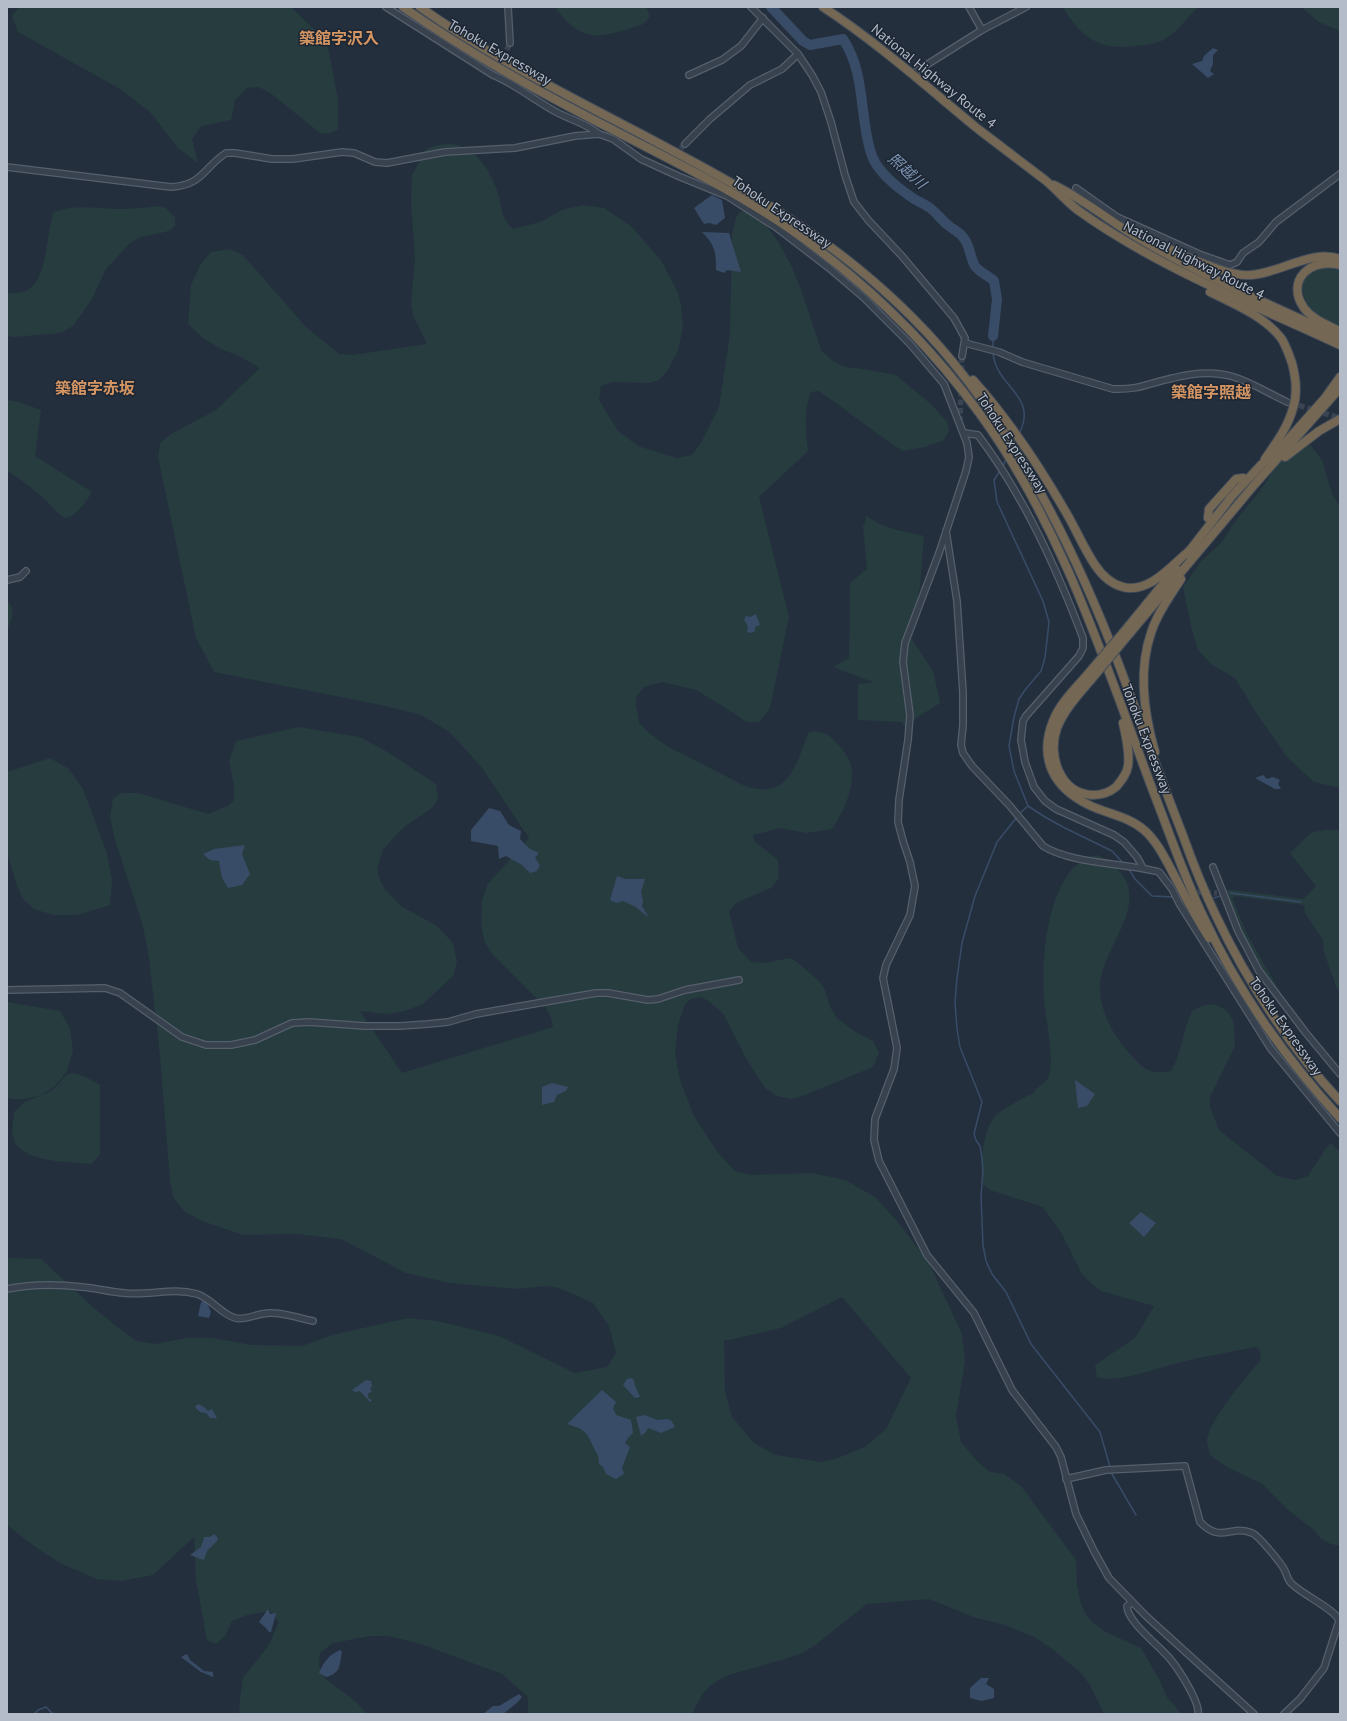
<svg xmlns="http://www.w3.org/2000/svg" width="1347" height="1721" font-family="'PT Sans','Noto Sans JP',sans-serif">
  <rect width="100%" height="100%" fill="#242f3e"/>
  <!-- green -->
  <g fill="#263c3f" fill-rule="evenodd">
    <polygon points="19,7 291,7 327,42 338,100 338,130 328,134 320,133 269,92 258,87 247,88 235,100 231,120 201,126 192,139 198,163 178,148 150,112 120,89 18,32 12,16"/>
    <path d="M 555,7 L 646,7 L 650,16 L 646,22 L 641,25 C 600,38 583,45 555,7 Z"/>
    <path d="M 1063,7 L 1198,7 C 1187,17 1179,31 1165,39 C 1157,44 1144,45 1135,46 C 1100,51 1080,37 1063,7 Z"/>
    <polygon points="1301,7 1340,7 1340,31 1319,22"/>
    <path d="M 452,144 C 477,147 490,171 498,193 C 502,206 501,220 513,229 L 540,222 L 564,209 L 583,205 L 604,208 L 631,226 L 661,260 L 678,293 L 681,305 L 683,327 L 678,351 L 668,370 L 659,380 L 649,383 L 612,382 L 601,386 L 599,400 L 618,431 L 638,446 L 677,458 L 692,455 L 701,443 L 719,407 L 730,334 L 732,234 L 736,218 L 739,212 L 746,211 L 757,219 L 764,221 L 770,231 L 778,241 L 792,267 L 804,298 L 821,350 L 833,361 L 845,367 L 863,369 L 896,375 L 932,405 L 947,422 L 949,430 L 944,440 L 925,447 L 903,451 C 873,433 847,409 818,391 L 811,392 C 803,411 806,432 808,451 L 759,497 L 789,617 L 770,708 L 759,722 L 746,722 L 732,712 L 696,690 L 663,682 L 644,687 L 636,697 L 636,704 L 639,723 L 648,732 L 667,746 L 745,786 C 790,801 796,763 809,732 C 820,730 829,734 836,742 C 841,748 846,753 849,760 C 859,780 843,813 832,829 L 806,833 L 780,828 L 753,835 L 754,841 L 778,860 L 779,878 L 771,888 L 736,903 L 729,911 L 738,948 L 751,962 L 764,963 L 790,958 L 797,962 L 819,981 L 825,990 L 830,1007 L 837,1018 L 854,1031 L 873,1041 L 879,1053 L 873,1067 L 800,1097 L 791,1099 L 777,1096 L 765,1088 L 747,1060 L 724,1015 L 710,1002 L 701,997 L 691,999 L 685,1004 L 678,1025 L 675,1053 L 680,1080 L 694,1116 L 718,1153 L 735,1171 L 750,1175 L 812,1173 L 845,1180 L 875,1197 L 898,1222 L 929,1263 L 962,1334 L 965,1361 L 956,1416 L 961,1442 L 978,1462 L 990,1472 L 1004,1474 L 1021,1486 L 1076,1560 L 1077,1584 L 1080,1601 L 1086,1615 L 1093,1623 L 1106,1632 L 1141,1648 L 1160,1681 L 1168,1699 L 1176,1707 L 1180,1714 L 1104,1714 L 1090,1685 L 1080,1672 L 1051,1648 L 1036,1638 L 1005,1625 L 976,1618 L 929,1599 L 867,1604 L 814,1646 L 802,1653 L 785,1659 L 732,1674 L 720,1679 L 711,1685 L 703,1693 L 692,1714 L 528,1714 L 528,1697 L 502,1674 L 418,1643 L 388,1636 L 370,1636 L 333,1643 L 320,1653 L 319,1665 L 323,1677 L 355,1701 L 367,1714 L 240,1714 L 239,1706 L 243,1678 L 268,1646 L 279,1622 L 270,1611 L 247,1615 L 232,1621 L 225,1636 L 216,1644 L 207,1640 L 196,1580 L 194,1537 L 153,1575 L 121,1581 L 97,1579 L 60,1563 L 34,1546 L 7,1525 L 7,1258 L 41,1259 L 95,1309 L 120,1329 L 137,1341 L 155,1344 L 187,1338 L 212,1338 L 252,1345 L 302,1346 L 332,1335 L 408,1318 L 437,1321 L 499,1336 L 575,1373 L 607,1367 L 616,1353 L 609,1326 L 593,1303 L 559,1288 L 547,1286 L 517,1289 L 450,1283 L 406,1273 L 341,1239 L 297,1234 L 243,1235 L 202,1221 L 184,1211 L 173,1197 L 170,1181 L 160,1056 L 149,958 L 143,926 L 115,840 L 110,817 L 113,798 L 122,793 L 139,793 L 208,814 L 228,806 L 234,800 L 234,785 L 229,761 L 236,741 L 299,727 L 360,737 L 386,751 L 436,784 L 438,799 L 432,808 L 404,827 L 390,842 L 383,850 L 377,868 L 379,877 L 384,888 L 401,906 L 437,926 L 453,943 L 457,962 L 453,976 L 423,1004 L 405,1011 L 387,1014 L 360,1011 L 402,1073 L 553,1027 L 551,1018 L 546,1008 L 492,954 L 484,940 L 481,923 L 482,901 L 487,885 L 529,838 L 482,768 L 467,751 L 448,731 L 421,715 L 376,704 L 214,672 L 196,638 L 158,457 L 160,443 L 171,434 L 216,410 L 260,368 L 239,356 L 221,349 L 204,339 L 188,324 L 191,285 L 200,265 L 211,252 L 230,249 L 243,255 L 305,326 L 339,354 L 352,355 L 427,344 L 413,315 L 411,304 L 415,258 L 411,203 L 412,175 L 426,149 L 438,145 ZM 842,1297 L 911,1378 L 886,1429 L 865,1447 L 835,1459 L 821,1462 L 776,1455 L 754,1443 L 732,1417 L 725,1390 L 724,1341 L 781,1328 Z"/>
    <path d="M 160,206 L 166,208 L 175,217 L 175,226 L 169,231 L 141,237 L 129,244 L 106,269 L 92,299 L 73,326 L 60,333 L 15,337 L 7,336 L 7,292 C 12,294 17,293 22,292 C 48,287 46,234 53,213 C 73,203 98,209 120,209 C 133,209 147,207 160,206 Z"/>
    <path d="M 1326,267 L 1337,268 L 1340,270 L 1340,326 C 1331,322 1320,319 1312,312 C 1309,309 1306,303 1305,299 C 1298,279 1307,271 1326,267 Z"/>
    <path d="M 7,400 L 19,402 L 41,410 L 35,456 L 92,492 C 86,502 77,516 65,518 C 57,513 52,507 46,500 C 34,490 21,479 7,471 Z"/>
    <polygon points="1299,443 1311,446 1322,460 1332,494 1340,506 1340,788 1314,782 1288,758 1257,714 1235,678 1211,664 1198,650 1191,626 1183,587 1201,561 1222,542 1233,524 1259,492 1268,479 1280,455"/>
    <path d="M 866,515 C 882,529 904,531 924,536 L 920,586 L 910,637 L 933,671 L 940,703 L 904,726 L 902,722 L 858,720 L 858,684 L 873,682 L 833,667 L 849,658 L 850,583 L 867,569 L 863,526 L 866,521 Z"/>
    <path d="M 7,601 C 16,608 12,621 7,630 Z"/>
    <polygon points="50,758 69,769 83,789 107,853 112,881 110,905 78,915 53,915 34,909 23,899 17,886 7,853 7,772"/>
    <path d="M 1327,830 L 1340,830 L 1340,991 L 1337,989 L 1324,952 L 1323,940 L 1305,913 L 1304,905 L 1236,896 L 1232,898 L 1247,934 L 1283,997 C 1266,975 1250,952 1239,927 C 1233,915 1229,902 1224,889 L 1303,899 L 1316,886 L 1290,853 L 1312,832 Z"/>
    <path d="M 1097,855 C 1110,860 1112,863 1121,873 C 1148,907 1102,948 1100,985 C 1099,1010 1113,1035 1129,1053 C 1144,1069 1148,1075 1171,1071 L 1177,1059 L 1187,1024 L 1192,1011 L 1202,1006 L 1212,1004 L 1221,1007 L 1229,1013 L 1234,1023 L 1235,1046 L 1210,1097 L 1210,1107 L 1219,1130 L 1277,1176 L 1296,1180 L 1308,1176 L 1326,1148 L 1331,1143 L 1340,1152 L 1340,1546 L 1331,1544 L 1321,1539 L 1313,1529 L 1288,1510 L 1262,1484 L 1227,1467 L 1210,1455 C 1209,1451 1207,1444 1207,1440 C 1210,1419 1246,1377 1260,1361 L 1261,1355 L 1259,1349 L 1255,1347 C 1231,1352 1206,1356 1182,1362 C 1162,1366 1115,1385 1097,1377 L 1095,1365 L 1136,1337 L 1154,1306 L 1101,1291 L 1091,1283 L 1082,1274 L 1062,1234 L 1043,1207 L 990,1190 L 983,1185 C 979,1166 983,1131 995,1116 C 1001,1109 1026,1097 1035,1092 L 1035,1090 C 1039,1086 1046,1082 1048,1078 C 1056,1061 1045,1018 1044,999 C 1041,959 1047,883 1083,860 C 1087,857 1093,856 1097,855 Z"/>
    <path d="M 7,1002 L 60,1011 L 70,1029 L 73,1051 L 66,1073 L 55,1086 L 40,1096 C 73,1085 55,1058 100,1085 L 100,1155 L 91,1164 C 71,1162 19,1163 13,1137 C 11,1130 14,1119 14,1112 L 26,1101 L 40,1096 C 29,1098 19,1101 7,1098 Z"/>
  </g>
  <!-- water -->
  <g fill="#394c67">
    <polygon points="1213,48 1218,50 1213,55 1213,64 1210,71 1214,74 1208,78 1192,64 1202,61 1204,56"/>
    <polygon points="712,195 722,200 725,218 716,225 709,223 704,224 694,208"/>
    <path d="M 702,232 L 729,233 L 741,272 L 727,270 L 724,273 L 716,270 C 716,252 715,245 702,232 Z"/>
    <polygon points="756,614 760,625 755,627 755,631 751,633 747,632 748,626 744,620 746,616 750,617"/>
    <polygon points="1263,775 1267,779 1273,777 1280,780 1278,784 1281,789 1275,789 1255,778"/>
    <polygon points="489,808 500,811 509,825 521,831 520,839 530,849 539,853 535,858 540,865 537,871 530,873 522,865 506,856 499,859 498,846 471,841 471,830"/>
    <polygon points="245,845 242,854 250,874 242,885 228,888 222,878 219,861 210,860 203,854 214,849"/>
    <polygon points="617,876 625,879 645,879 641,892 643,901 642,906 649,918 636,907 623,901 616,903 610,900"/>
    <polygon points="1075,1080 1095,1094 1087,1106 1078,1108"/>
    <polygon points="552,1083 568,1087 566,1091 557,1095 554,1102 542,1105 542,1087"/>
    <polygon points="1141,1212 1156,1223 1144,1237 1129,1223"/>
    <polygon points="206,1301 211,1312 209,1318 198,1316 201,1302"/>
    <path d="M 631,1378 L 634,1380 C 634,1386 638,1391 640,1397 L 635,1398 L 623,1385 L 627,1379 Z"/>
    <polygon points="366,1380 371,1381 372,1386 370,1389 372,1391 368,1394 368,1398 372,1400 370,1402 360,1391 355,1392 352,1390"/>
    <path d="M 602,1390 L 616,1402 L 613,1408 L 616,1415 L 631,1420 L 633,1433 L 628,1438 L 625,1443 L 630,1447 L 622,1468 L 624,1474 L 616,1479 L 606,1474 L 603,1467 L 599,1464 C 599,1453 596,1454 593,1446 C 586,1430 583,1429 567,1424 Z"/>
    <polygon points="198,1404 204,1407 208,1411 212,1409 217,1418 210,1418 206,1413 200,1412 195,1407"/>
    <polygon points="644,1415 658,1420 666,1419 671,1420 675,1427 661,1433 648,1428 646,1432 641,1436 636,1417"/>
    <polygon points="214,1534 218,1538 217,1541 207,1551 204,1560 190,1555 201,1547 204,1538 203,1537 210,1537"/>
    <polygon points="268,1609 270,1614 276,1613 271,1632 269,1632 266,1628 259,1622"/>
    <path d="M 340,1650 L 342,1652 C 339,1664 342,1673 326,1677 L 319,1673 C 324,1661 329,1655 340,1650 Z"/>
    <polygon points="187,1654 190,1660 204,1671 213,1672 213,1677 201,1672 181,1657"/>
    <polygon points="981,1678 989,1678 986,1684 994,1689 994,1698 981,1701 970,1698 970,1688"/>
    <polygon points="519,1694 522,1697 518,1702 503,1714 483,1714 493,1706 499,1706"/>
  </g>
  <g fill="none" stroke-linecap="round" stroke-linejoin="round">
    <!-- stream -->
    <g stroke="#394c67" stroke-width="1.5">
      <polyline points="993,349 993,336"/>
      <path d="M 993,353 C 996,388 1039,395 1019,434"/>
      <polyline points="1003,466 1006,459"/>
      <polyline points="1000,471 994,480 997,502 1043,601 1049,622 1045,658 1041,671 1025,690 1019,699 1014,717 1009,746 1014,771 1028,806 1045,817 1063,827 1112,851 1124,864"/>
      <polyline points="1019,814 1028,806"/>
      <polyline points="1017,817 997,842 975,896 962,943 957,978 955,1002 957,1029 960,1047 982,1102 974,1134 976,1140 980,1146 982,1158 983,1171 981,1196 983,1245 986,1261 992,1274 1006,1292 1031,1344 1100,1432 1112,1474 1136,1515"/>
      <polyline points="1128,868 1135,879 1152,896 1175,897"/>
      <polyline points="1230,893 1301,902"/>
      <polyline points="1214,898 1220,896"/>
      <polyline points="34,1714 38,1710 46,1707 53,1714"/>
    </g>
    <!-- river -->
    <path stroke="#394c67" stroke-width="10" d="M 771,7 L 803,41 L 810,45 L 843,39 C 866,74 859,115 871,153 C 876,170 893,184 907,194 C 914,200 923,203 930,208 C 937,213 941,220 948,225 C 952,229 958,231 962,236 C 971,245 969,256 975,266 C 979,272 989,276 994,281 L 997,299 L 993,336"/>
    <!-- minor-tunnel -->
    <g stroke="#3a4453" stroke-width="5.5" stroke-dasharray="5.5 3" stroke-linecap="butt">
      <polyline points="496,73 510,43"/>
      <polyline points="675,155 685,144"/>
      <polyline points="1291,403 1340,418"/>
      <polyline points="960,422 962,356"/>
      <polyline points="1180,891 1217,893"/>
    </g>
    <!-- minor casing -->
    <g stroke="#565f6c" stroke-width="8">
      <g id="minor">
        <path d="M 386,7 L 493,75 C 517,85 535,101 558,113 C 572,120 587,124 599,134"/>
        <polyline points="508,7 510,43"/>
        <polyline points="751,7 798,54 812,75 821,92 831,122 845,175 854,202 869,221 901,255 954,318 965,338 962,356"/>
        <polyline points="969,7 982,30"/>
        <polyline points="912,74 982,30 1026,7"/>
        <polyline points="689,75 722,60 741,46 763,18"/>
        <polyline points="685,144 710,119 750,85 782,69 798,54"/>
        <path d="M 7,167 L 171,187 C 203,185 203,168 226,153 L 235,153 L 272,159 L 293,159 L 342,152 L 354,153 L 375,162 L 387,163 L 445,152 L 515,148 L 575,136 L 599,134 L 613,139 L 641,159 L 678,176 L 727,196 L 777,228 L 829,268 L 863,297 L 910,344 L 944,384 L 967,443 L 969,457 L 966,471 L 939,553 L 905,643 L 903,662 L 910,715 L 908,740 L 899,800 L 898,822 L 903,841 L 910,862 L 915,886 L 910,915 L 886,965 L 883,978 L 897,1048 L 894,1069 L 875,1119 L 874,1140 L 879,1161 L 927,1255 L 974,1313 L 1012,1390 L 1056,1447 L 1061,1457 L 1076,1514 L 1094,1551 L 1109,1578 L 1146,1616 L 1254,1714"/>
        <polyline points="1076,188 1117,217 1199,254 1230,265 1237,262 1243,253 1259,242 1276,222 1340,174"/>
        <path d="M 965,343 L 999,352 L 1022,362 L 1113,389 C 1140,390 1149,383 1173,378 C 1192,373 1215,371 1234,377 C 1253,383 1270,394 1287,402"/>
        <path d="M 964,433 L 978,435 C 1024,496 1056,567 1083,638 L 1083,648 L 1079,656 L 1026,716 L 1023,721 L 1021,740 L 1025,762 L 1034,787 L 1045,801 L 1056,809 L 1114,835 L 1124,842 L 1137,857 L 1143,868"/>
        <path d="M 946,531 L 957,601 L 963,693 L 963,725 L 961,745 L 963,753 L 972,766 L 1010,806 L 1043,846 C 1071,864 1126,863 1159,872 L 1172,889 L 1179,903 L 1271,1049 L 1340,1133"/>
        <polyline points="7,580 20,577 26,571"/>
        <polyline points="1213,867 1238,931 1259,971 1306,1033 1340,1074"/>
        <polyline points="7,990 105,988 120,993 182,1037 206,1045 231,1045 255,1040 292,1023 309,1022 365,1026 400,1026 428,1024 448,1022 476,1014 596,993 608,993 648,1000 658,999 685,990 739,980"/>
        <path d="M 7,1289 C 32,1284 57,1284 82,1287 C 96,1288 110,1292 124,1293 C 149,1296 172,1287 197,1294 C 212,1299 221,1314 235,1318 C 246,1321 260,1312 271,1313 C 285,1313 299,1318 313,1321"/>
        <path d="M 1066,1479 L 1106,1470 L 1185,1466 L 1200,1522 C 1221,1544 1231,1524 1252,1533 C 1258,1535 1281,1563 1284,1569 C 1287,1574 1287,1579 1291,1583 C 1301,1594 1337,1610 1339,1621 L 1324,1668 L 1300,1699 L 1284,1714"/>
        <path d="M 1132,1602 L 1127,1606 C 1127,1622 1161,1647 1171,1660 C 1179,1670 1200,1702 1198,1714"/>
      </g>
    </g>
    <!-- highway casing -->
    <g stroke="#434c59" stroke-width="10">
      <g id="highway">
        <path d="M 403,7 C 471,55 545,95 619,133 C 675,162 732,190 784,225 C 859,276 927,341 980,414 C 1063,528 1104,661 1153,791 C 1170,834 1184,877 1204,918 C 1238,991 1286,1059 1340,1118"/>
        <path d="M 420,7 C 526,82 646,131 757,198 C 829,241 897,295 951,360 C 1025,449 1078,557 1119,665 C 1140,721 1160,777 1182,833 C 1192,861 1203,889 1216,916 C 1247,981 1290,1048 1340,1101"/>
        <path d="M 823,7 C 878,43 927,87 978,129 C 1000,146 1023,163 1045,180 C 1057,190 1067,202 1079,211 C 1159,268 1252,304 1340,345"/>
        <path d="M 1054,185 C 1085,200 1111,222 1140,239 C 1204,277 1273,306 1340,337"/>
        <path d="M 1162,246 C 1186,255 1226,277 1251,275 C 1280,273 1312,249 1340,259"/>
        <path d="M 1210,292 C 1234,304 1264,316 1281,338 C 1286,345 1289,355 1292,363 C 1296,378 1298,393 1293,408 C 1288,427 1276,443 1265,459"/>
        <path d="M 1337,330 C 1326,324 1312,319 1304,308 C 1285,281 1310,257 1340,265"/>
        <path d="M 973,380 C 1008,419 1038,464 1064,509 C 1075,527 1083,547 1095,565 C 1101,574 1111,584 1123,587 C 1149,594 1172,565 1189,551"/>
        <polyline points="1285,457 1319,431 1340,419"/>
        <polyline points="1208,518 1209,509 1236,479 1243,478"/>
        <polyline points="1187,554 1232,496 1262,464 1277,452 1325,398 1340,377"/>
        <polyline points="1127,628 1176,568"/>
        <polyline points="1130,633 1255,484 1340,388"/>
        <path d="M 1087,675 C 1075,689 1060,703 1053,721 C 1038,759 1054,788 1089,805 C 1107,814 1128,816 1144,830 C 1157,841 1166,860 1174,875 C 1185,896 1196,918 1209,938"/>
        <path d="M 1090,681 C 1078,695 1064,710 1057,728 C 1047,755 1060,794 1093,795 C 1101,795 1110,792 1116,787 C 1121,781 1127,774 1128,766 C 1130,752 1126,737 1123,723"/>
        <path d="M 1155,752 C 1144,714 1138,671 1151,633 C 1157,614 1170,596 1181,579"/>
      </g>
    </g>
    <!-- minor -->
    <use href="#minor" stroke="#38414e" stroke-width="5.5"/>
    <!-- highway -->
    <use href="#highway" stroke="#746855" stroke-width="8"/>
    <!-- highway-bridge casing -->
    <g stroke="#434c59" stroke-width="10" stroke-linecap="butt">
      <g id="highway-bridge">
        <polyline points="1087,675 1127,628"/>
        <polyline points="1090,681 1130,633"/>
      </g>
    </g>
    <!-- highway-bridge -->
    <use href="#highway-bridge" stroke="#746855" stroke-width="8"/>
  </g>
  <g text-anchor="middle" stroke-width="3" stroke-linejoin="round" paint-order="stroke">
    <!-- street labels -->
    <g font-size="14" fill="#b4bcc9" stroke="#1d2633">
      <text transform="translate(500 52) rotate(30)" y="5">Tohoku Expressway</text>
      <text transform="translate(934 76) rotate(39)" y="5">National Highway Route 4</text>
      <text transform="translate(782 212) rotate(34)" y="5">Tohoku Expressway</text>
      <text transform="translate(1194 260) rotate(27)" y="5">National Highway Route 4</text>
      <text transform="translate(1012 443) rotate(57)" y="5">Tohoku Expressway</text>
      <text transform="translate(1147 739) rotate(69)" y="5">Tohoku Expressway</text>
      <text transform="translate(1286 1026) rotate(55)" y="5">Tohoku Expressway</text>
    </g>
    <!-- water labels -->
    <g font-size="15" font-style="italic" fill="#7c92b1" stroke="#1d2633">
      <text transform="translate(907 171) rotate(42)" y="5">照越川</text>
    </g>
    <!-- quarter labels -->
    <g font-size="16" font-weight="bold" fill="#d59563" stroke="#1d2633">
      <text x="339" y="44">築館字沢入</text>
      <text x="95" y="394">築館字赤坂</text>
      <text x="1211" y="398">築館字照越</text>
    </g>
  </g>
  <!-- border -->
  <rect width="1347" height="1721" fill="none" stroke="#b4bcc9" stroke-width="16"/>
</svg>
